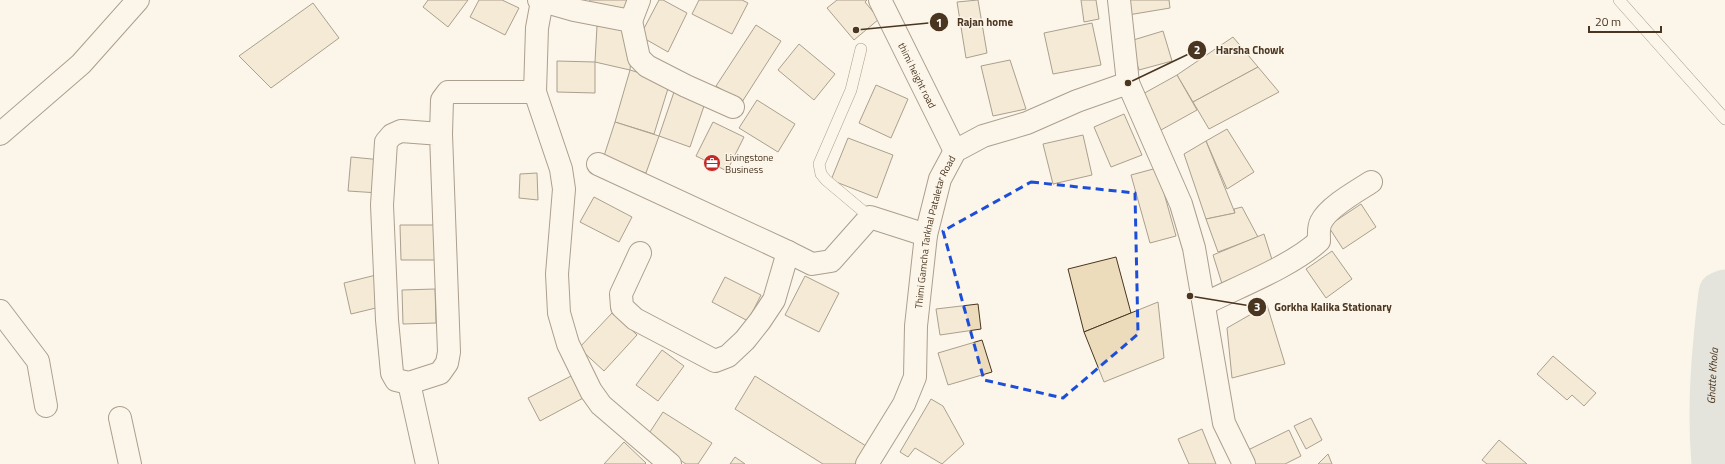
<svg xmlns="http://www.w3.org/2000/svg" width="1725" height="464" font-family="'Titillium Web',sans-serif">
  <rect width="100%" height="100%" fill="#fbf6e9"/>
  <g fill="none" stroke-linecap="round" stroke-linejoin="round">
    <!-- river -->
    <path stroke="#c9cecd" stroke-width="43" id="s1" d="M 1713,464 C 1708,407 1713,350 1720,293 L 1725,291"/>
  </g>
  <!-- building -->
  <g fill="#ecdcbc" stroke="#4a3520">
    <polygon points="428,0 468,0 448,27 423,7"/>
    <polygon points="479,0 502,0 519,8 505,35 470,17"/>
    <polygon points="590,0 633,0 629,16 588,4"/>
    <polygon points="659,0 663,0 687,13 668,52 640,36"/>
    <polygon points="699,0 742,0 748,3 732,34 692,14"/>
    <polygon points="837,0 867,0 865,2 879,19 854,40 827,8"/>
    <polygon points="978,0 987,53 966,58 957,2"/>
    <polygon points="1081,0 1096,0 1099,19 1084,22"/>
    <polygon points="1125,0 1169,0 1170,8 1128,15"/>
    <polygon points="313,3 339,38 271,88 239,56"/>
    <polygon points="1092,23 1101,65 1053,74 1044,33"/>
    <polygon points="756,25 781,41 742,102 716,86"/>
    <polygon points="597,26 633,29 630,70 595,62"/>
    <polygon points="1163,31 1172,61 1139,70 1130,41"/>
    <polygon points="1233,37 1258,67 1193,102 1177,75"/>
    <polygon points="799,44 835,74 814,100 778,70"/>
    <polygon points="1010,60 1026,109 993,116 981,66"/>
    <polygon points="557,61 595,62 595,93 557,92"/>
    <polygon points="1258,67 1279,92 1209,129 1193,102"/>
    <polygon points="630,70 670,82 654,134 615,122"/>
    <polygon points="1177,75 1197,110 1161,130 1141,95"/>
    <polygon points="876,85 908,99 891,138 859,123"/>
    <polygon points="674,92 705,103 690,147 659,136"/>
    <polygon points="757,100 795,124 778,152 739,128"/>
    <polygon points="1124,114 1142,155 1111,167 1094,127"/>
    <polygon points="615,122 659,136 646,173 603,159"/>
    <polygon points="713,122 744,137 727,171 696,156"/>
    <polygon points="1227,129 1254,172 1227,189 1206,141"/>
    <polygon points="1083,135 1092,175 1053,184 1043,144"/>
    <polygon points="848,138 893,155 877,198 831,180"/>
    <polygon points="1206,141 1235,213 1206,219 1184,154"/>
    <polygon points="351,157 382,160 379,193 348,191"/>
    <polygon points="1157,168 1176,236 1150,243 1131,175"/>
    <polygon points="537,173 538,200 519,198 520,174"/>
    <polygon points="594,197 632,217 619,242 580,222"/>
    <polygon points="1361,204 1376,227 1343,249 1328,226"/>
    <polygon points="1242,207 1258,237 1218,252 1206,219 1235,213 1234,209"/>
    <polygon points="400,225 436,225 437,260 401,260"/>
    <polygon points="1264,234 1274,266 1223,287 1213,255"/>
    <polygon points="1332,251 1352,279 1326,298 1306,269"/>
    <polygon points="1116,257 1131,313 1084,332 1068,269"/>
    <polygon points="376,275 384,306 351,314 344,283"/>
    <polygon points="805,276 839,293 819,332 785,315"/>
    <polygon points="725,277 761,295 748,321 712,302"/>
    <polygon points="435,289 436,323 403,324 402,290"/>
    <polygon points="1158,302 1164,358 1104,382 1084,332"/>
    <polygon points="978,304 981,329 940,335 936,309"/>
    <polygon points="1267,305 1285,364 1232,378 1227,328"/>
    <polygon points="613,312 637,335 604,371 579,348"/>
    <polygon points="982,340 992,372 948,385 938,353"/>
    <polygon points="662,350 684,366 658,401 636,385"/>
    <polygon points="1553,356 1596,393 1584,406 1572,395 1567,400 1537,374"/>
    <polygon points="575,374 587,396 540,421 528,398"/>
    <polygon points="755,376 866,446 855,464 823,464 735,409"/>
    <polygon points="931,399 943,406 964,444 942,464 915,448 908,457 900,452"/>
    <polygon points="663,412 712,443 698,464 686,464 646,438"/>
    <polygon points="1311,418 1322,440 1306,449 1294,426"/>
    <polygon points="1202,429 1216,464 1189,464 1178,439"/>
    <polygon points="1289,430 1301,456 1285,464 1255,464 1248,450"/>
    <polygon points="1499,440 1527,464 1487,464 1482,460"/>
    <polygon points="624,442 646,463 645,464 604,464"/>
    <polygon points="1328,454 1332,464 1318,464"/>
    <polygon points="735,457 745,464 730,464"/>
  </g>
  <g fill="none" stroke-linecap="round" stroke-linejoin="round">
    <!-- service casing -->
    <g stroke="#4a3520" stroke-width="12">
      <g id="service">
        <polyline points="1619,0 1725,119"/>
        <polyline points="861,49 851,90 819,164 821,174 826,180 870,217"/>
      </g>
    </g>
    <!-- minor casing -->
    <g stroke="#4a3520" stroke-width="24">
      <g id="minor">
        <polyline points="539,0 574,10 631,21 639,58 647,66 686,86 733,107"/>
        <path id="s2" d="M 880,0 L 955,151"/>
        <polyline points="631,21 639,0"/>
        <polyline points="1128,83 1181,204 1194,248 1224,423 1244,464"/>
        <polyline points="535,92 561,169 564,189 557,274 559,313 568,344 591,391 601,405 670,464"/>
        <polyline points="0,134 81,64 138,0"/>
        <polyline points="441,134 401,131 392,135 386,142 382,205 387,320 392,373 396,380 409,383 440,373 447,363 449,352 441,134 442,100 448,92 535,92 537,28 542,1"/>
        <polyline points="598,164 788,252"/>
        <polyline points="640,253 621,294 622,307 635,319 715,361 728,356 745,340 760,321 774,300 788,252 812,264 831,261 870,217 926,235"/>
        <path d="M 1204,304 C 1238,287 1292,266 1319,241 C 1319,234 1318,228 1321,222 C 1328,207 1357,191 1371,182"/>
        <polyline points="0,311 38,361 46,406"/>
        <polyline points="409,383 427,464"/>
        <polyline points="120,418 130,464"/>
      </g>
    </g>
    <!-- tertiary casing -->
    <g stroke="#4a3520" stroke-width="24">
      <g id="tertiary">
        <path id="s3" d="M 867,464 L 904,404 L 915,377 L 916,326 L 926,235 L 940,179 L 955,151 L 983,136 L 1027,123 L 1077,101 L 1128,83 L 1119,0"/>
      </g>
    </g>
    <!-- service -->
    <use href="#service" stroke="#fbf6e9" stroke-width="11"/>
    <!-- minor -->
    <use href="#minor" stroke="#fbf6e9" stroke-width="22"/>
    <!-- tertiary -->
    <use href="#tertiary" stroke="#fbf6e9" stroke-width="22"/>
  </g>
  <!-- marked area -->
  <path d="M0 0H1725V464H0ZM 1031,182 L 1135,193 L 1138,334 L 1063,398 L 984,380 L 943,231 Z" fill="#fbf6e9" fill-opacity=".55" fill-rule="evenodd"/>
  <path fill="none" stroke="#1d4ed8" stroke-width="3" stroke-dasharray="8 5" stroke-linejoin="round" d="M 1031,182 L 1135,193 L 1138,334 L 1063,398 L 984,380 L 943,231 Z"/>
  <!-- icons -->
  <defs>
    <g id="office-disc" transform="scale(0.9)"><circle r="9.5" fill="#c62828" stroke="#fbf6e9"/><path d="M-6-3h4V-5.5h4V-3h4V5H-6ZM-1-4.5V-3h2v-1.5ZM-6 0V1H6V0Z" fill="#fff"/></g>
  </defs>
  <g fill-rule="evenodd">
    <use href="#office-disc" x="712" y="163"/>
  </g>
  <g text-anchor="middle" stroke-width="3" stroke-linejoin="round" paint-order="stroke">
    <!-- street labels -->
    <g font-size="10" fill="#4a3520" stroke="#fbf6e9">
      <text dy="4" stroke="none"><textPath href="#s2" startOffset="84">thimi height road</textPath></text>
      <text dy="4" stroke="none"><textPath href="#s3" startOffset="247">Thimi Gamcha Tarkhal Pataletar Road</textPath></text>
    </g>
    <!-- poi labels -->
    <g font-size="10" fill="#4a3520" stroke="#fbf6e9" text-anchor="start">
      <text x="725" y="161">Livingstone<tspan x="725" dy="12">Business</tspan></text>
    </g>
    <!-- water labels -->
    <g font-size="11" font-style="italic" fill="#4a3520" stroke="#fbf6e9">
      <text dy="4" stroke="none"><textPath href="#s1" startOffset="88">Ghatte Khola</textPath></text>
    </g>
  </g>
  <!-- callouts -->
  <path fill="none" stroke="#4a3520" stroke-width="1.5" d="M856 30L939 22M1128 83L1197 50M1190 296L1257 307"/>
  <g fill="#4a3520" stroke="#fbf6e9" stroke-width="1.5">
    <circle cx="856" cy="30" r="4"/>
    <circle cx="1128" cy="83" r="4"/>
    <circle cx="1190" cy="296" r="4"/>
    <circle cx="939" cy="22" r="10"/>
    <circle cx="1197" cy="50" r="10"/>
    <circle cx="1257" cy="307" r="10"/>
  </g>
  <g font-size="12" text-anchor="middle" font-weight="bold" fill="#fff">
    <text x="939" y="27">1</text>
    <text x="1197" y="54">2</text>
    <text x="1257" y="311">3</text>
  </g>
  <g font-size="11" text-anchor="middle" font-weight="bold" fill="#4a3520" stroke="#fbf6e9" stroke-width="3" stroke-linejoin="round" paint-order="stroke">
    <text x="985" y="26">Rajan home</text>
    <text x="1250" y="54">Harsha Chowk</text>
    <text x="1333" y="311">Gorkha Kalika Stationary</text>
  </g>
  <!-- scale -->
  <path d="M1589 26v6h72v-6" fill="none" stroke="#4a3520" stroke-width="2"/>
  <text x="1595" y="26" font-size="12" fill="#4a3520" stroke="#fbf6e9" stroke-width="3" paint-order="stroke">20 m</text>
</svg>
